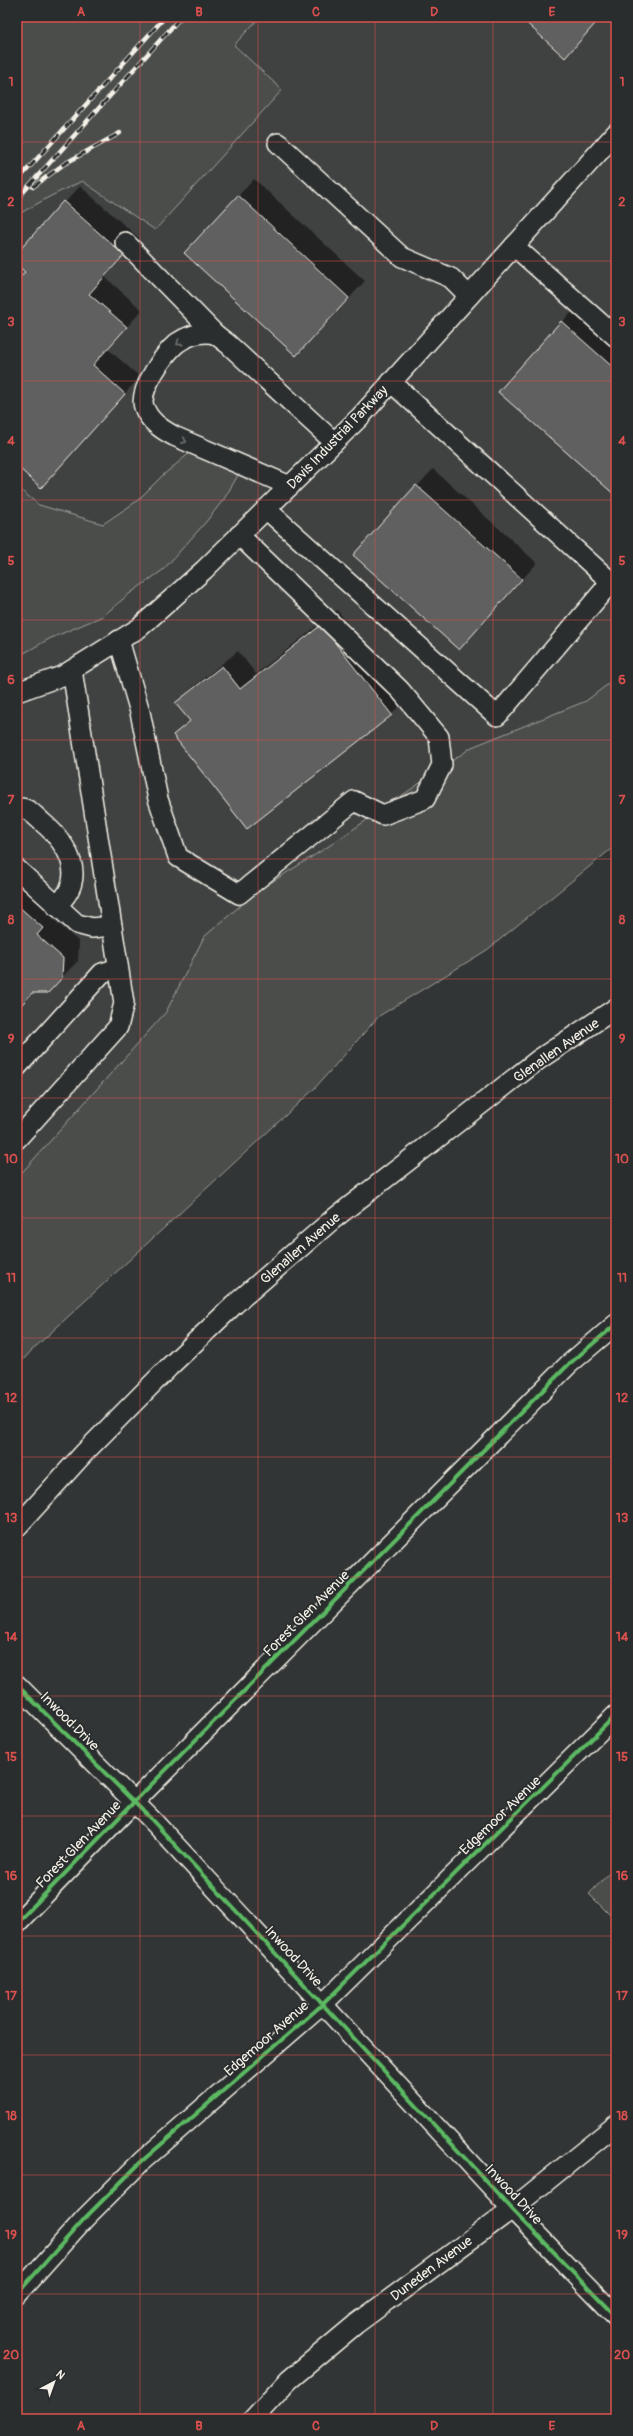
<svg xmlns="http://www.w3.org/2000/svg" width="633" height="2436" font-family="Pangolin,sans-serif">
  <rect width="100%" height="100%" fill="#323535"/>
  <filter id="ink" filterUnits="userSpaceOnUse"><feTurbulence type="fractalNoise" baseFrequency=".025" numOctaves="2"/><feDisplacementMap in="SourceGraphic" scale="8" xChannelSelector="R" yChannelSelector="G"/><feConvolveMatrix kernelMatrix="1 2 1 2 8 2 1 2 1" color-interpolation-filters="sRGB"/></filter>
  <g filter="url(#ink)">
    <!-- built -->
    <polygon fill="#404242" points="17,17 616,17 616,708 17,1188"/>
    <!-- green -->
    <g fill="#4b4d4c" stroke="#a09f9a">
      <polygon points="17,17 260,17 234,45 282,90 155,230 82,181 51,196 17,215"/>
      <polygon points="192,451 240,472 224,499 205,523 163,570 129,594 103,616 49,639 17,657 17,487 39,505 103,524 137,501 162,476"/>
      <polygon points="616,678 616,845 487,950 379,1016 314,1089 31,1351 17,1367 17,1178 166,1012 204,937 256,892 329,846 472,747 586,701"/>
      <polygon points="616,1866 616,1921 589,1894"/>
    </g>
    <!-- shadow -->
    <g fill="#0007">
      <polygon points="254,179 365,281 312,339 238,196"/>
      <polygon points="80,186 139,238 105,277 142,310 108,349 140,377 41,486 17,465 17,282 26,272 17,264 17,255"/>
      <polygon points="578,306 616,339 616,495 562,322"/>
      <polygon points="433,469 537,563 475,632 355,555"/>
      <polygon points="337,610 407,698 391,715 174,735 190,719 177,703 193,687 238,651 256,674"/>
      <polygon points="26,882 58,912 52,918 79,942 78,961 47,992 34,992 17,1011 17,884 20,888"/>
    </g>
    <!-- building -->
    <g fill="#5f605f" stroke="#f4f1e8">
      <polygon points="520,17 601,17 565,58"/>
      <polygon points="238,195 349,298 296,356 184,253"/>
      <polygon points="63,201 124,255 89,294 127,327 93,365 125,394 41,488 17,466 17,281 25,272 17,265 17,253"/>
      <polygon points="561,321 616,370 616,496 498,392"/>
      <polygon points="416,485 522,579 459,650 353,555"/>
      <polygon points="321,625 392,715 247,829 173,735 190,721 175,703 222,666 240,689"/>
      <polygon points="17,905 43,928 37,935 63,958 62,978 48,993 32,993 17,1010"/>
    </g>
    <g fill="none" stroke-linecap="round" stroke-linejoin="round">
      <!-- minor casing -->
      <g stroke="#f4f1e8" stroke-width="22">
        <g id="minor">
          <polyline points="278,143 402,257 451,278 469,296"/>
          <polyline points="125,242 215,334 228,344 334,442"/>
          <polyline points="514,246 616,337"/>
          <path d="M 215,334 C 201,331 189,335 177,343 C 165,353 138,390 144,407 C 149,421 161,429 174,436 L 290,486"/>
          <polyline points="266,509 497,716 611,582 391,382"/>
          <polyline points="119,640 140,712 158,799 178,857 239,894 354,801 383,815 425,799 442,765 439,737 400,690 239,535"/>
          <polyline points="17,692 62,676 139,628 204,570 360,417 616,133"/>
          <path d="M 17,810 L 19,808 C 28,807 35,816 42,822 C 68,844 89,878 56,906"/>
          <polyline points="17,869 77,924 92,928 112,926"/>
          <polyline points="17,1067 102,973 118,968"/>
          <polyline points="17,1139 118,1027 124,1003 72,670"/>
          <polyline points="17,1527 85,1452 169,1367 235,1304 332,1220 538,1060 616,1008"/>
          <polyline points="17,1685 151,1819 512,2209 616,2316"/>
          <polyline points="17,1923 134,1802 568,1365 616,1324"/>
          <polyline points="17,2294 85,2218 142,2161 323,2004 616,1715"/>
          <polyline points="253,2419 289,2380 356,2324 512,2209 616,2125"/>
        </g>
      </g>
      <!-- minor -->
      <use href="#minor" stroke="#2a2d2e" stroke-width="19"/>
      <!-- rail casing -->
      <g stroke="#f4f1e8" stroke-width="4.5">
        <g id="rail">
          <polyline points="17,181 165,17"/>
          <polyline points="33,187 64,164 120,133"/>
          <polyline points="17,199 181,17"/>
          <polyline points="17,270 19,268"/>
        </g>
      </g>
      <!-- rail -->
      <use href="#rail" stroke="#2a2d2e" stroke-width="3" stroke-dasharray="9" stroke-linecap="butt"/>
      <!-- cycleway casing -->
      <g stroke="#2a2d2e" stroke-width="6">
        <g id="cycleway">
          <polyline points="17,1685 151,1819 512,2209 616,2316"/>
          <polyline points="17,1923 134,1802 568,1365 616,1324"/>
          <polyline points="17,2294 85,2218 142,2161 323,2004 616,1715"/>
        </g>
      </g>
      <!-- cycleway -->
      <use href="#cycleway" stroke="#5cba63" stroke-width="4"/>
    </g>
    <!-- one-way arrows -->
    <defs><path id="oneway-chevron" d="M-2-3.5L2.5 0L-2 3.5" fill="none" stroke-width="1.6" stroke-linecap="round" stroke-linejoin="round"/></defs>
    <g stroke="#71726f">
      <use href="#oneway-chevron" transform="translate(179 343) rotate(144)"/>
      <use href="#oneway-chevron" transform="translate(184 441) rotate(24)"/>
    </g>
  </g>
  <!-- grid -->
  <path fill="none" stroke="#dc504e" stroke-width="1" stroke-opacity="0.55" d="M 140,17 L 140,2419M 258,17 L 258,2419M 375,17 L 375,2419M 493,17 L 493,2419M 17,142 L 616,142M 17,261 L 616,261M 17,381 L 616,381M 17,500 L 616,500M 17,620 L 616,620M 17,740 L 616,740M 17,859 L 616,859M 17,979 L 616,979M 17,1098 L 616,1098M 17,1218 L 616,1218M 17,1338 L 616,1338M 17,1457 L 616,1457M 17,1577 L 616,1577M 17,1696 L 616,1696M 17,1816 L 616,1816M 17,1936 L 616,1936M 17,2055 L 616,2055M 17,2175 L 616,2175M 17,2294 L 616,2294"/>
  <g text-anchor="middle" stroke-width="3.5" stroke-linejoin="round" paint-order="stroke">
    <!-- street labels -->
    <g font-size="14" fill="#f4f1e8" stroke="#2a2d2e">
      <text transform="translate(337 437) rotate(-46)" y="5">Davis Industrial Parkway</text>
      <text transform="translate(556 1050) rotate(-35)" y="5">Glenallen Avenue</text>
      <text transform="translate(300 1248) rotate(-41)" y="5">Glenallen Avenue</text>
      <text transform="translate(306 1613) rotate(-45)" y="5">Forest Glen Avenue</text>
      <text transform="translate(70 1721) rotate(45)" y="5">Inwood Drive</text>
      <text transform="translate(500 1815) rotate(-44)" y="5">Edgemoor Avenue</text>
      <text transform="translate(78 1844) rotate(-46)" y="5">Forest Glen Avenue</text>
      <text transform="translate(294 1956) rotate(47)" y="5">Inwood Drive</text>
      <text transform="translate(266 2038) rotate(-41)" y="5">Edgemoor Avenue</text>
      <text transform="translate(514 2194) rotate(47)" y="5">Inwood Drive</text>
      <text transform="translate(431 2268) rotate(-37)" y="5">Duneden Avenue</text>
    </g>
  </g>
  <!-- margin -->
  <rect width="633" height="2436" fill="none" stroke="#2a2d2e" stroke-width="44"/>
  <!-- north arrow -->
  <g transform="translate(54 2382) rotate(41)" stroke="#2a2d2e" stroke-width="3" paint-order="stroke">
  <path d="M0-3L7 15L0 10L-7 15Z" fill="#f4f1e8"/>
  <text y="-6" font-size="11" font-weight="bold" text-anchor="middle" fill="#f4f1e8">N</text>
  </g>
  <rect x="22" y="22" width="589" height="2392" fill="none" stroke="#dc504e" stroke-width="1.5"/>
  <g font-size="13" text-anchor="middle" font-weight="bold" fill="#dc504e">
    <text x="81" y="16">A</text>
    <text x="199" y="16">B</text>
    <text x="316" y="16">C</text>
    <text x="434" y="16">D</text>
    <text x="552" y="16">E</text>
    <text x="11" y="86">1</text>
    <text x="622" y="86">1</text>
    <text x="11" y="206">2</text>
    <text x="622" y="206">2</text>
    <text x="11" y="326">3</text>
    <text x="622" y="326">3</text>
    <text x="11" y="445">4</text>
    <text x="622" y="445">4</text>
    <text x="11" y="565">5</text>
    <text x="622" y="565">5</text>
    <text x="11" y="684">6</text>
    <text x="622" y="684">6</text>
    <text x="11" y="804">7</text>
    <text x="622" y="804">7</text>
    <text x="11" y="924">8</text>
    <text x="622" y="924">8</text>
    <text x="11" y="1043">9</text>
    <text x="622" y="1043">9</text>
    <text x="11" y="1163">10</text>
    <text x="622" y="1163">10</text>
    <text x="11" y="1282">11</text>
    <text x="622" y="1282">11</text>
    <text x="11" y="1402">12</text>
    <text x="622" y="1402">12</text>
    <text x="11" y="1522">13</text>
    <text x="622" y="1522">13</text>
    <text x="11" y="1641">14</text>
    <text x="622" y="1641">14</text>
    <text x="11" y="1761">15</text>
    <text x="622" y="1761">15</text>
    <text x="11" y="1880">16</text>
    <text x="622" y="1880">16</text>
    <text x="11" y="2000">17</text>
    <text x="622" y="2000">17</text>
    <text x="11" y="2120">18</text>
    <text x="622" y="2120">18</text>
    <text x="11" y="2239">19</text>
    <text x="622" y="2239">19</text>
    <text x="11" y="2359">20</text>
    <text x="622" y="2359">20</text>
    <text x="81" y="2430">A</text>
    <text x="199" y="2430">B</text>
    <text x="316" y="2430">C</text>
    <text x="434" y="2430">D</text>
    <text x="552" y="2430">E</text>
  </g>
</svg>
